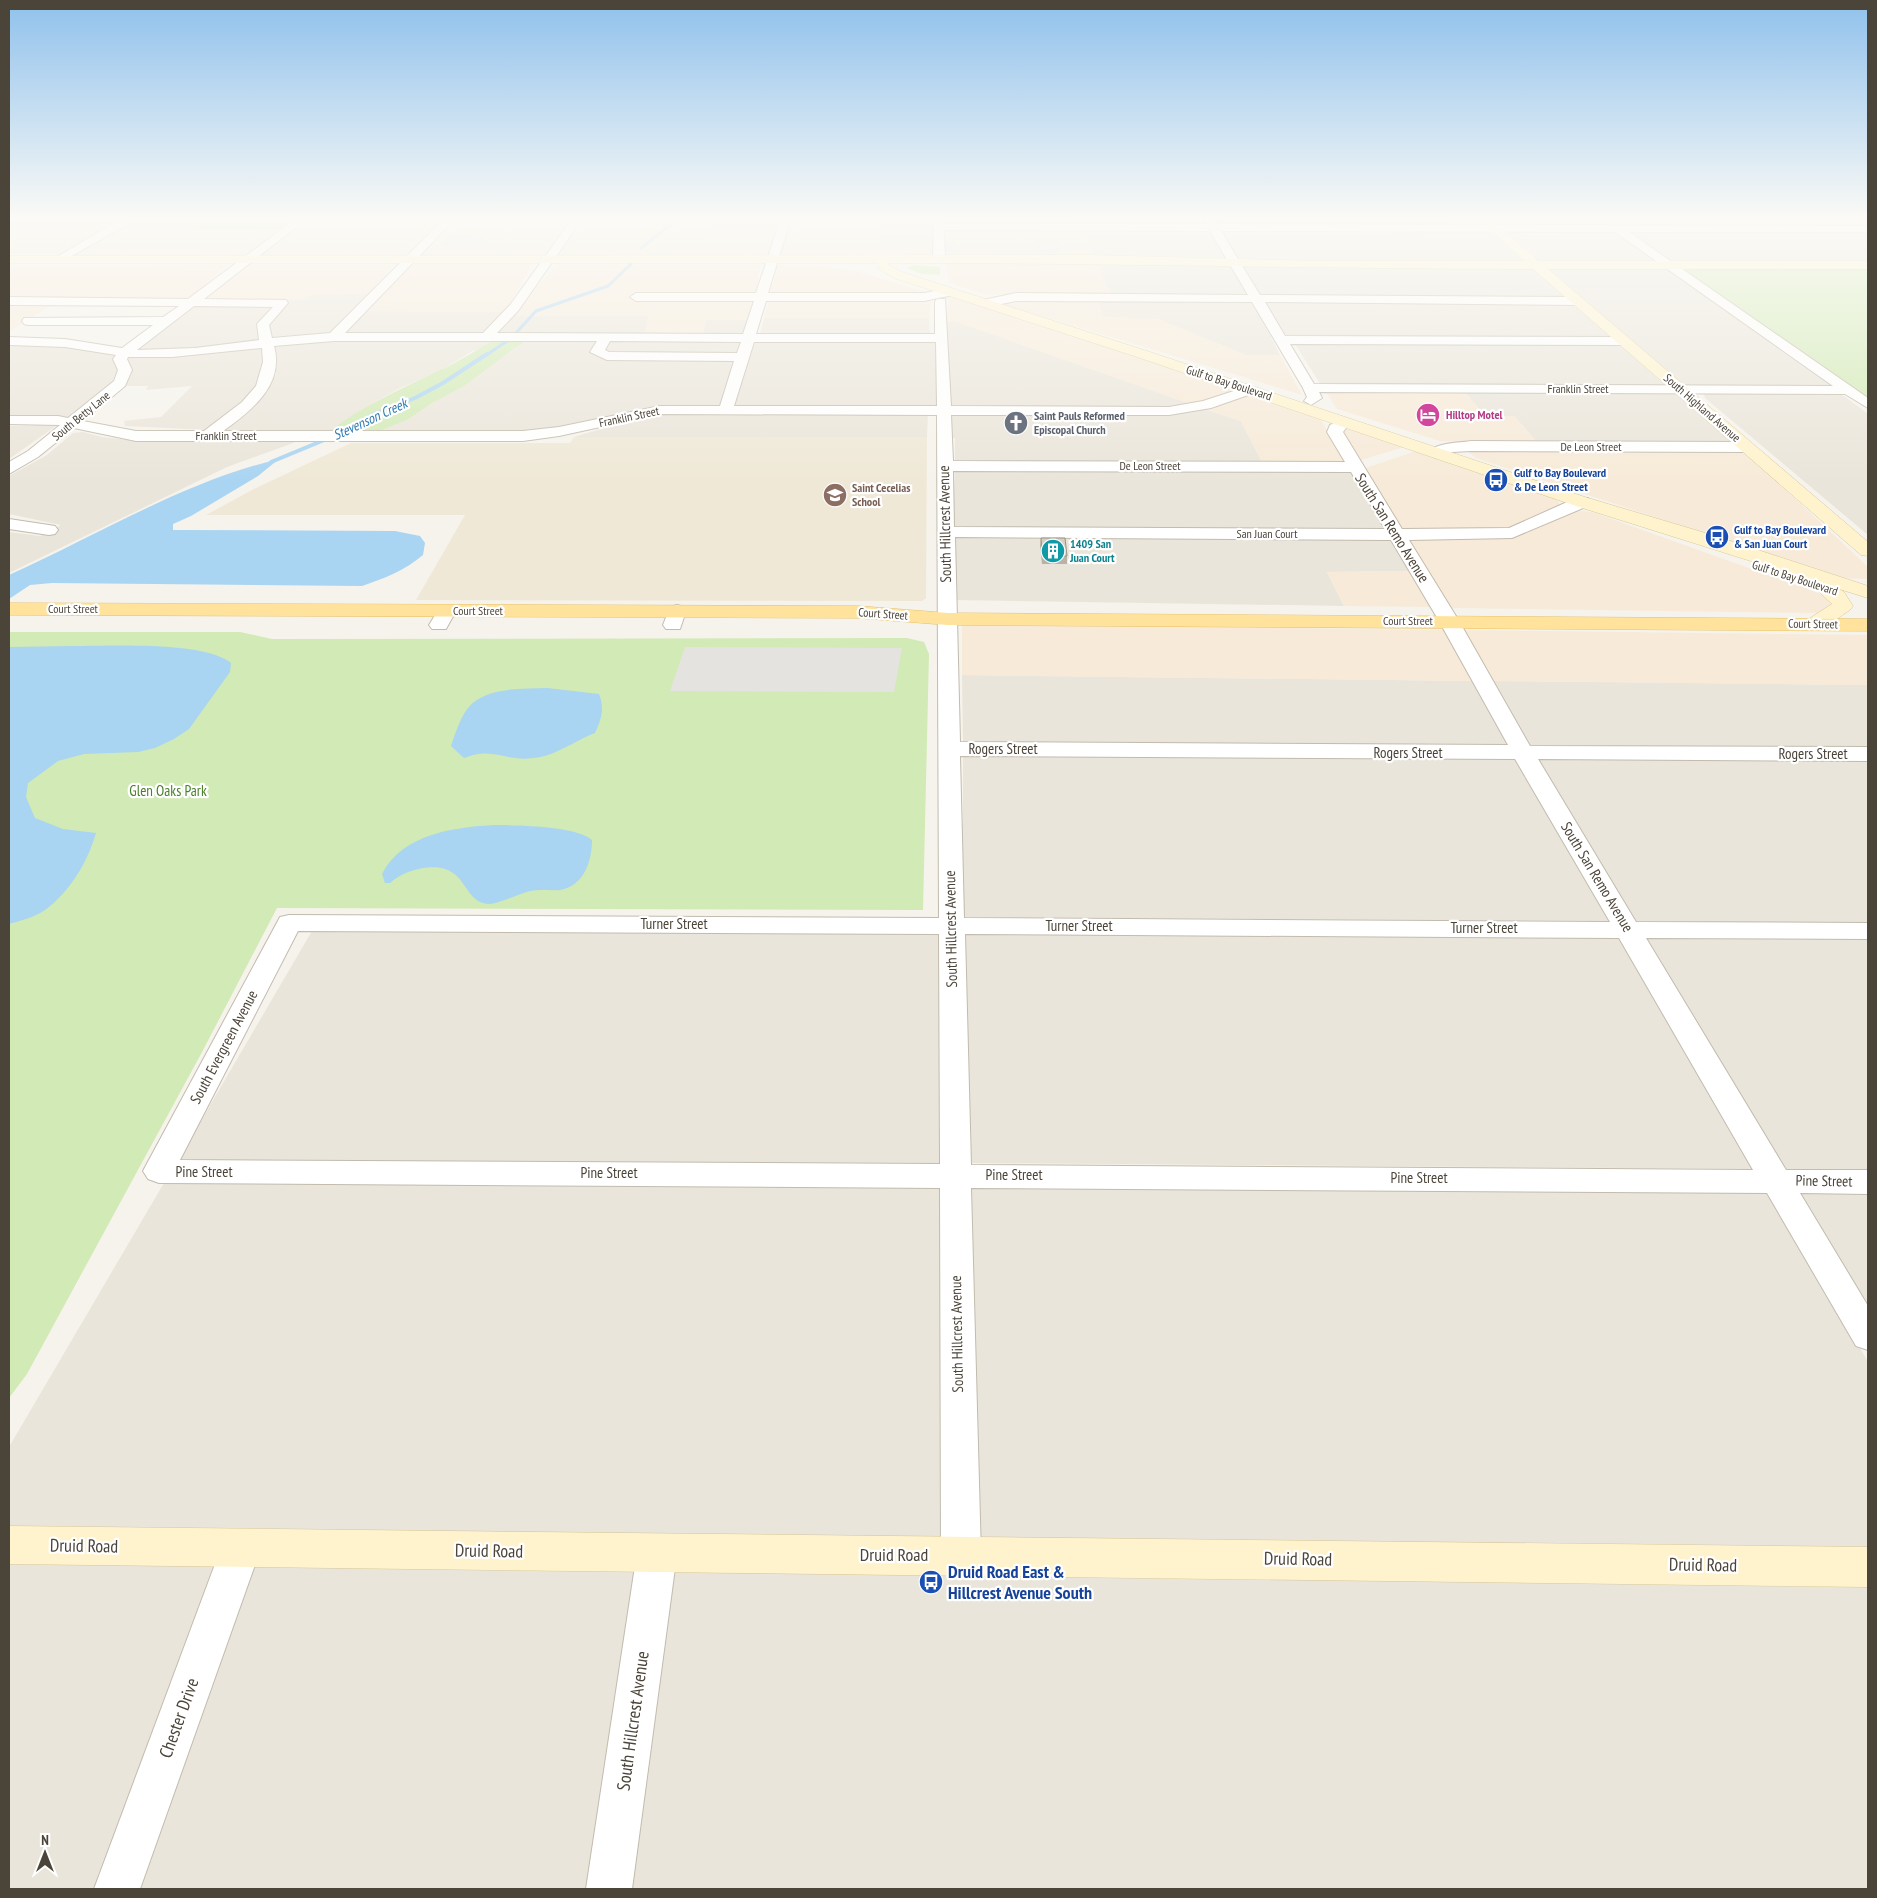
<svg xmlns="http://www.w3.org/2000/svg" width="1877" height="1898" font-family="'PT Sans Narrow',sans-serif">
  <rect width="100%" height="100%" fill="#f6f3ec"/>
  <!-- residential -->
  <g fill="#eae5da" fill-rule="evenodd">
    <polygon points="715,218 781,218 777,233 709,233"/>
    <polygon points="881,218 934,218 934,243 881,242"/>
    <polygon points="943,218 1068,218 1070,226 943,226"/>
    <polygon points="1213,218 1477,218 1487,227 1218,226"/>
    <polygon points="1487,218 1598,218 1610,227 1497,227"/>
    <polygon points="1607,218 1868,218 1868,227 1620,227"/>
    <polygon points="9,222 114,222 100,230 9,230"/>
    <polygon points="130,222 201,222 189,230 115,230"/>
    <polygon points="1082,229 1211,229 1228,261 1095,258"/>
    <polygon points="1220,229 1490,229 1529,263 1239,262"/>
    <polygon points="1500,229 1614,230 1662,263 1539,263"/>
    <polygon points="1623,230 1868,230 1868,264 1673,263"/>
    <polygon points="1096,261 1230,264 1250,298 1112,297"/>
    <polygon points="1241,265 1533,267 1570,299 1261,298"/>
    <polygon points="1543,267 1667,267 1837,387 1684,387"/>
    <polygon points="372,293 330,335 273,340 269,323 289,302 280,300 303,300 312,295"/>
    <polygon points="1098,300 1253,302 1280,355 1246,355 1158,319 1103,317"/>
    <polygon points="1264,302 1574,303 1616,339 1286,338"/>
    <polygon points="195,303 276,306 257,324 260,342 206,349 132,351"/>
    <polygon points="365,311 504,312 483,335 342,335"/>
    <polygon points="512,316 649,316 644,335 495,335"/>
    <polygon points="764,318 929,318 930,334 760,334"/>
    <polygon points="706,320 749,320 745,335 703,335"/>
    <polygon points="946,322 957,322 1194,405 1184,407 951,407"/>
    <path d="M 599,339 L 592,353 L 604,358 L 737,359 L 721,407 L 640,410 L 545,432 L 217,433 L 251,408 L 266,391 L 276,374 L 277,359 L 273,344 L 310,340 ZM 516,348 L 407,420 L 382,430 L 332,430 L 371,404 L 402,387 L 440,371 L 474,350 Z"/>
    <polygon points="611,339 744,340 739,355 610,354 604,352"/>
    <polygon points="756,340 935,340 938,407 733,407"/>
    <polygon points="9,343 45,344 117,354 118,371 113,384 72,419 9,417"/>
    <polygon points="1621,343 1671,387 1321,385 1295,344"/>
    <polygon points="261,345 264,361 262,376 253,392 239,408 208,430 125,426 124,421 161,417 192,386 146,390 148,386 123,386 131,376 132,369 127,358 129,355"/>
    <polygon points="1464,391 1677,392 1736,444 1537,442 1514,416 1485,416"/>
    <polygon points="1710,393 1837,393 1844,396 1868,414 1868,535 1705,398 1704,394"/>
    <polygon points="1205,409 1241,421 1263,464 955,463 955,438 950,438 951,412 1170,413"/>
    <polygon points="669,414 928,414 927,437 574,437 633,419"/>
    <polygon points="9,426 54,425 56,426 9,459"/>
    <polygon points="83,432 102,437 147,442 296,442 227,467 9,573 9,532 40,536 61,525 9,514 9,476 47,455 73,433"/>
    <polygon points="955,469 1349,470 1387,531 953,529"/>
    <polygon points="953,536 1391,538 1411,571 1327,572 1344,606 955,600"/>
    <polygon points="962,675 1474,681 1510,748 963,743"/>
    <polygon points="1492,681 1868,685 1868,748 1530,748"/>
    <polygon points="963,755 1517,759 1612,921 962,917 959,824 963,824"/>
    <polygon points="1536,759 1868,760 1868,923 1635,922"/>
    <polygon points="312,931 939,933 941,1163 178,1160"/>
    <polygon points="962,933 1622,937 1757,1169 968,1163"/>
    <polygon points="1645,938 1868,939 1868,1170 1784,1169"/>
    <polygon points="164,1183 941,1187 943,1537 9,1526 9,1447"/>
    <polygon points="969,1187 1770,1192 1868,1362 1868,1548 978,1537"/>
    <polygon points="1798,1192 1868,1193 1868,1310"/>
    <polygon points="9,1564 217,1566 96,1889 9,1889"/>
    <polygon points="252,1567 637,1571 588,1889 138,1889"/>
    <polygon points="672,1572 1868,1585 1868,1889 630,1889"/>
  </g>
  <!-- commercial -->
  <g fill="#f7ead8">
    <polygon points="311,218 447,218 408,257 256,257 298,225"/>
    <polygon points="456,218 573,218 545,257 418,257"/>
    <polygon points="583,218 715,218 709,233 777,233 769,257 555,257"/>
    <polygon points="803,218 881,218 881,242 934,243 934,258 779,257 786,233 798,233"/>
    <polygon points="949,228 1082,229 1095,258 944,258 944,243 946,243"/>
    <polygon points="9,230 100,230 61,254 9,254"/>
    <polygon points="115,230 191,229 281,230 246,257 69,258"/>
    <polygon points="1096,261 1112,297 984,294 949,283 946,263"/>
    <polygon points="414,264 533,264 504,312 365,311"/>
    <polygon points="222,265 226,266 189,300 9,300 9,269 15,266"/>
    <polygon points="250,265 394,265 372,293 312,295 303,300 200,300"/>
    <polygon points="556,265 760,265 757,295 632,295 630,298 755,298 749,320 706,320 703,335 644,335 649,316 512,316"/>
    <polygon points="779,265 824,267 857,271 929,293 773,293 770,291"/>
    <polygon points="952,296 1239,390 1194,405 957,322 946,322 949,300 931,300 929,318 764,318 769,299"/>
    <polygon points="1013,300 1098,300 1103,317 1158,319 1246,355 1280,355 1302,395 1003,304"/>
    <polygon points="9,304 53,304 29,319 20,322 23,323 9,332"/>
    <polygon points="1464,391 1485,416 1514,416 1537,442 1440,441 1337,409 1326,392"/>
    <polygon points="1250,393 1319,416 1346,464 1263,464 1241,421 1205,409"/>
    <polygon points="1347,429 1357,429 1407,446 1358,461 1342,432"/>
    <polygon points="1478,449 1743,450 1868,567 1868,579 1839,578 1476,458 1470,453"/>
    <polygon points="1419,450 1553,498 1559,502 1559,505 1502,530 1402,531 1363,469"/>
    <polygon points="1584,511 1595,513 1816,592 1827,597 1833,604 1820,613 1450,608 1406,538 1515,536 1573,512"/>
    <polygon points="1411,571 1433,607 1344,606 1327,572"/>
    <polygon points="962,624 1446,630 1474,681 962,675"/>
    <polygon points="1463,630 1868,635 1868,685 1492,681"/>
  </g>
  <!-- education -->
  <polygon fill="#efe8d6" points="574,437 927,437 926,598 922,601 416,600 465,515 206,515 252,490 351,443 570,443"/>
  <!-- green -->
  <g fill="#d2eab5">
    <polygon points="202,222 284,222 289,224 281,230 191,229"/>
    <polygon points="913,265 940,267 940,275 922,274 907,268"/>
    <polygon points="1698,268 1868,268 1868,400 1684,270"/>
    <path d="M 495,340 L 526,340 L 464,386 L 434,402 L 407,420 L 382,430 L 331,430 C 364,405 401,389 438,371 C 458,363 476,349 495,340 Z"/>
    <polygon points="9,632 240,632 272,639 907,638 924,642 929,654 923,910 277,908 201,1054 27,1374 9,1398"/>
  </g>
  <!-- parking -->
  <g fill="#e5e3e0">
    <polygon points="453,232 470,232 469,234 486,237 477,246 440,246"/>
    <polygon points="1036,242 1058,242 1060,253 950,252 946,250 946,243 954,243 954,250 1037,250"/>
    <polygon points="685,647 902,648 894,692 670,691"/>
  </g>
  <!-- water -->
  <g fill="#a9d4f2">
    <path d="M 279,459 L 258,476 L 191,516 L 173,524 L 173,530 L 395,531 L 420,536 L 425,543 L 423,555 C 404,571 385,578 362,586 L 52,583 L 30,585 L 9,599 L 9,575 C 98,535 183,482 279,459 Z"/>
    <path d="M 73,646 C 110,646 204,641 231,663 L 230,672 L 189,729 L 174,739 L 155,748 L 138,752 L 84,754 L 58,761 L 28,783 L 26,797 L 35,818 L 63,829 L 96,833 C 88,861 70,892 45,910 C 35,917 20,921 9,924 L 9,647 Z"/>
    <path d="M 547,688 L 599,694 C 605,709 601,720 595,733 C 574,741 556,756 533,758 C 505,762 494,746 464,758 L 451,746 C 456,732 462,711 474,702 C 493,687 524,689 547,688 Z"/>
    <path d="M 495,825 C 516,825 578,826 592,840 C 592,861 584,886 560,890 C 550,891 540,889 530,891 C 518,894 501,903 490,904 C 469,904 467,882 453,873 C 436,861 404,870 390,883 L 385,883 L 382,874 C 402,834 455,827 495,825 Z"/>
  </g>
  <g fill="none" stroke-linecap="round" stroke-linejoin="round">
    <!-- stream-far1 -->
    <g stroke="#a9d4f2" stroke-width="3">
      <polyline points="641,248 679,218"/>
      <polyline points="515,334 536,311 608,286 631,264"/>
      <polyline points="485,356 507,341"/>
    </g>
    <!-- stream -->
    <polyline stroke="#a9d4f2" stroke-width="4" points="271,462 346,431 374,414 415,398 443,383 487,354"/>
    <!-- street casing -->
    <g stroke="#c2bbae" stroke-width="2">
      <g id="street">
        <path d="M 9,218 L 308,218 L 204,299 L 286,300 L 288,303 L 269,325 L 272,338 L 330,333 L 445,218 L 456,218 L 345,333 L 483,333 L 510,305 L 573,218 L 583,218 L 518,311 L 497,333 L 743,334 L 754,301 L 636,301 L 630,297 L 636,293 L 756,293 L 781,218 L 791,218 L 768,293 L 924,293 L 949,288 L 955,292 L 953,295 L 924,301 L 766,301 L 756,334 L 935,334 L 935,302 L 937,299 L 945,299 L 951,406 L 1169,407 L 1203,401 L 1249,386 L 1256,390 L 1254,393 L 1211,408 L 1169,415 L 951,415 L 953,461 L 1345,462 L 1327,432 L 1330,425 L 1344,418 L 1351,422 L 1343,432 L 1402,529 L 1509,528 L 1576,498 L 1588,498 L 1590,502 L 1588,506 L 1512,538 L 1409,540 L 1459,621 L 1530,746 L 1868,747 L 1868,761 L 1538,759 L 1636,922 L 1868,923 L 1868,939 L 1646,938 L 1786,1170 L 1868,1170 L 1868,1194 L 1800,1193 L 1868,1306 L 1868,1350 L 1856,1346 L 1767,1193 L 971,1188 L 981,1556 L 975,1569 L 961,1575 L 947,1569 L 941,1556 L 940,1188 L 159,1183 L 148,1179 L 143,1171 L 280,917 L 289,915 L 939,918 L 937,415 L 660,414 L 559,436 L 523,441 L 136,441 L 74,428 L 38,457 L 9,474 L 9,462 L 28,451 L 60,425 L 9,424 L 9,416 L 58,416 L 68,418 L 114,381 L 118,370 L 113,359 L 116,355 L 65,347 L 9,345 L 9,337 L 65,339 L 122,348 L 153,325 L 28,325 L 24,324 L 22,321 L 24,318 L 163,317 L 179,306 L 9,305 L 9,297 L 188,299 L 290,223 L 130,223 L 61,262 L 55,259 L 57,257 L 115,222 L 9,222 ZM 194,306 L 273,307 L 257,324 L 259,340 L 195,348 L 137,350 ZM 334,341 L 597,341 L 590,352 L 607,360 L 734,361 L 720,406 L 660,406 L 559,427 L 523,431 L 223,431 C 251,411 285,385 274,346 ZM 610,341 L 741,342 L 737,353 L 609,352 L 605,350 ZM 754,342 L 936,342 L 937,406 L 734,406 ZM 262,348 L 263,362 L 256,386 L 242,402 L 204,431 L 136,431 L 83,421 L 125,386 L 132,370 L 127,359 L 128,357 L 172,357 ZM 953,471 L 1351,472 L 1385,529 L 954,527 ZM 955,537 L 1391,540 L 1439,621 L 1508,745 L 960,742 ZM 960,756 L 1515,759 L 1610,922 L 964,918 ZM 298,931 L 939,934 L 940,1164 L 180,1160 ZM 965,934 L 1619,938 L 1753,1170 L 971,1165 Z"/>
        <path d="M 934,218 L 944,218 L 944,224 L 1207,224 L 1203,218 L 1213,218 L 1217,224 L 1868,226 L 1868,232 L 1629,232 L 1868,398 L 1868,408 L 1845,394 L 1319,392 L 1322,398 L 1311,405 L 1304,401 L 1307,397 L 1303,388 L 1252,302 L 1016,301 L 987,307 L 981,303 L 983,300 L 1016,293 L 1248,295 L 1210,231 L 944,230 L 945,259 L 939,262 L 933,259 ZM 1221,231 L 1615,232 L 1833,386 L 1314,384 L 1290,344 L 1624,345 L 1631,341 L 1624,337 L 1285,336 L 1265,302 L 1577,305 L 1583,301 L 1577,297 L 1260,295 Z"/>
        <path d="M 1471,441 L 1747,442 L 1755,447 L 1747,452 L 1471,451 L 1452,452 L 1436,458 L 1428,453 C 1436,442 1459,443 1471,441 Z"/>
        <polygon points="9,519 49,525 55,526 58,530 55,534 49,535 9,529"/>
        <polygon points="447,605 454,607 456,611 446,629 432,629 429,625 440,607"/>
        <polygon points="677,605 684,607 686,611 680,629 666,629 663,625 670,607"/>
        <polygon points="241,1530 255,1535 261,1548 140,1889 94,1889 221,1548 227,1535"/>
        <polygon points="657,1534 671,1540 677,1553 632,1889 586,1889 637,1553 643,1540"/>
      </g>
    </g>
    <!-- secondary casing -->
    <g stroke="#d6c79b" stroke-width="1">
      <g id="secondary">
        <path d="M 1477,218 L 1489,218 L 1539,261 L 1868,261 L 1868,269 L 1548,269 L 1868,542 L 1868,556 L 1861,555 L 1533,269 C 1319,269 1104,263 889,263 L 889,265 L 902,272 L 1147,351 L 1588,498 L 1712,535 L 1868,586 L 1868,598 L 1839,589 L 1844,592 L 1853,606 L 1850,610 C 1837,618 1823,632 1807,628 L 1804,624 L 1807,620 L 1832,604 L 1816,589 L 1824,584 L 1576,506 L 1137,357 L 894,278 L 879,269 L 878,263 L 9,263 L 9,256 L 1089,255 L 1317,261 L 1525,261 Z"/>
        <polygon points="9,1526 1868,1547 1868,1587 9,1564"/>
      </g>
    </g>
    <!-- primary casing -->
    <g stroke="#e6c16a" stroke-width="1">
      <polygon id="primary" points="9,603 858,606 948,613 1868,619 1868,631 948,625 858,618 9,615"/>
    </g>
    <!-- street -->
    <use href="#street" fill="#fff" fill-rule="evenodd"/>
    <!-- secondary -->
    <use href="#secondary" fill="#fff3cd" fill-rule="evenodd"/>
    <!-- primary -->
    <use href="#primary" fill="#ffe39c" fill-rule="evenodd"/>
  </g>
  <!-- wall -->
  <polygon fill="#bab2a6" points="1041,538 1067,556 1067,564 1042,564 1040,546"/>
  <!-- building -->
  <polygon fill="#d8cfc1" stroke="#979187" points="1041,538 1065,538 1067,556 1042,556"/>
  <!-- sky -->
  <linearGradient id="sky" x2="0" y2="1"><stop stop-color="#8fc1ec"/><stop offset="0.45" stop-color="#fbfaf6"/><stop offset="1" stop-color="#fbfaf6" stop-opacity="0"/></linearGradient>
  <rect width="1877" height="484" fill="url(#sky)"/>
  <!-- icons -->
  <defs>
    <g id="hotel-disc" transform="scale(1.25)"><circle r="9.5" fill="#d1479c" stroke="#fff"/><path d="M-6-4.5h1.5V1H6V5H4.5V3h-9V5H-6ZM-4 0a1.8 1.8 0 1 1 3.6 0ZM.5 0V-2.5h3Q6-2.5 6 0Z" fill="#fff"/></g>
    <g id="church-disc" transform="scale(1.25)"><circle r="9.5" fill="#6b7280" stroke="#fff"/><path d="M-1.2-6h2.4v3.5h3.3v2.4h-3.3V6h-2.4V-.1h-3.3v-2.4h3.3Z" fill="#fff"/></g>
    <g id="bus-disc" transform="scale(1.25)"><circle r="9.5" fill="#1a4fb4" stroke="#fff"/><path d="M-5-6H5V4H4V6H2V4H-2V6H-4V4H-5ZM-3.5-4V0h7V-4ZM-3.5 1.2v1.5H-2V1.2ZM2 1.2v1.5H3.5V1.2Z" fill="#fff"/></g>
    <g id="school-disc" transform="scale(1.25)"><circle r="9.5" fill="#8d6e63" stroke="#fff"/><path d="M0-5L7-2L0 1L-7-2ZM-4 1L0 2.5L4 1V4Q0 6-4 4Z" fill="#fff"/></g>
    <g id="building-disc" transform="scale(1.25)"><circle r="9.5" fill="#0f9aa8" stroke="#fff"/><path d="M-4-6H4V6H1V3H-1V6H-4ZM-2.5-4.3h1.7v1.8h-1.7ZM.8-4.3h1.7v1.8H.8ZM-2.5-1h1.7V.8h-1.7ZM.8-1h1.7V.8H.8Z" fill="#fff"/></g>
  </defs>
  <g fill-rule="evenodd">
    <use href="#hotel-disc" x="1428" y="415"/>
    <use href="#church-disc" x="1016" y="423"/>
    <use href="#bus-disc" x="1496" y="480"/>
    <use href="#school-disc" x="835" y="495"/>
    <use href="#bus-disc" x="1717" y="537"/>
    <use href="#building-disc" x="1053" y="551"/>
    <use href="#bus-disc" x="931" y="1582"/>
  </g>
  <g text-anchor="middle" stroke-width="4.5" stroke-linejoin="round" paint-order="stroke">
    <!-- far-street labels -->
    <g font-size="12" fill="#4b4439" stroke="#fff">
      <text transform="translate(1229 383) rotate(18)" y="4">Gulf to Bay Boulevard</text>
      <text x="1578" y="393">Franklin Street</text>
      <text transform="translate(1702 408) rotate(41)" y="4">South Highland Avenue</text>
      <text transform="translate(81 416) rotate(-39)" y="4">South Betty Lane</text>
      <text transform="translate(629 417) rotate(-12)" y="4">Franklin Street</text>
      <text x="226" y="440">Franklin Street</text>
      <text x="1591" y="451">De Leon Street</text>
      <text x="1150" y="470">De Leon Street</text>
      <text x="1267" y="538">San Juan Court</text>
      <text transform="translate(1795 578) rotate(18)" y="4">Gulf to Bay Boulevard</text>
      <text x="73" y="613">Court Street</text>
      <text x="478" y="615">Court Street</text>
      <text transform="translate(883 614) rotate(4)" y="4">Court Street</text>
      <text x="1408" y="625">Court Street</text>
      <text transform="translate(1813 624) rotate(1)" y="4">Court Street</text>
    </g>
    <!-- far-hotel labels -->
    <g font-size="12" font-weight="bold" fill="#b23c85" stroke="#fff" text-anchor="start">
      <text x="1446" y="419">Hilltop Motel</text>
    </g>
    <!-- far-worship labels -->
    <g font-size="12" font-weight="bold" fill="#5b616d" stroke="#fff" text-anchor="start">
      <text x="1034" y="420">Saint Pauls Reformed<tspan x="1034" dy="14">Episcopal Church</tspan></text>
    </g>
    <!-- far-transit labels -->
    <g font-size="12" font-weight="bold" fill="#164399" stroke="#fff" text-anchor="start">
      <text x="1514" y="477">Gulf to Bay Boulevard<tspan x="1514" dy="14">&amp; De Leon Street</tspan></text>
      <text x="1734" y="534">Gulf to Bay Boulevard<tspan x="1734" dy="14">&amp; San Juan Court</tspan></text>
    </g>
    <!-- far-education labels -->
    <g font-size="12" font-weight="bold" fill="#785e54" stroke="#fff" text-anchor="start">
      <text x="852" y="492">Saint Cecelias<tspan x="852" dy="14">School</tspan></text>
    </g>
    <!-- far-culture labels -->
    <g font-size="12" font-weight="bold" fill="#0d838f" stroke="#fff" text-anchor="start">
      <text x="1070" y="548">1409 San<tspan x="1070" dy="14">Juan Court</tspan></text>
    </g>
    <!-- far-water labels -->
    <g font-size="14" font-style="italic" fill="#2e7ab2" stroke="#fff">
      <text transform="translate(370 419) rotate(-25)" y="5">Stevenson Creek</text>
    </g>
    <!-- street labels -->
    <g font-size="15" fill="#4b4439" stroke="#fff">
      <text transform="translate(945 524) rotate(-91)" y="5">South Hillcrest Avenue</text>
      <text transform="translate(1392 528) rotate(58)" y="5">South San Remo Avenue</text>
      <text x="1003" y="754">Rogers Street</text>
      <text x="1408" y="758">Rogers Street</text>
      <text x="1813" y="759">Rogers Street</text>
      <text transform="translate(1597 877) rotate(59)" y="5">South San Remo Avenue</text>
      <text x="674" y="929">Turner Street</text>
      <text x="1079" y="931">Turner Street</text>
      <text x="1484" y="933">Turner Street</text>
      <text transform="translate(951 929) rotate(-91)" y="5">South Hillcrest Avenue</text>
      <text transform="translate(224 1047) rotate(-62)" y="5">South Evergreen Avenue</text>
      <text x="204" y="1177">Pine Street</text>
      <text x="609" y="1178">Pine Street</text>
      <text x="1014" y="1180">Pine Street</text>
      <text x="1419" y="1183">Pine Street</text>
      <text transform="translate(1824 1181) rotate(1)" y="5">Pine Street</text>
      <text transform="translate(957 1334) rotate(-91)" y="5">South Hillcrest Avenue</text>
    </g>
    <!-- park labels -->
    <g font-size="15" fill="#4a7f2a" stroke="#fff">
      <text x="168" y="796">Glen Oaks Park</text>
    </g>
    <!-- near-street labels -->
    <g font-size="18" fill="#4b4439" stroke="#fff">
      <text transform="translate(84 1546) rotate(1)" y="6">Druid Road</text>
      <text transform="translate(489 1551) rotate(1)" y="6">Druid Road</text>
      <text x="894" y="1561">Druid Road</text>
      <text transform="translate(1298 1559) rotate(1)" y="6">Druid Road</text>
      <text transform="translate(1703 1565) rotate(1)" y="6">Druid Road</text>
      <text transform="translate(179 1718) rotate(-70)" y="6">Chester Drive</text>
      <text transform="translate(633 1721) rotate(-82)" y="6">South Hillcrest Avenue</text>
    </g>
    <!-- near-transit labels -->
    <g font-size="18" font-weight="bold" fill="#164399" stroke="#fff" text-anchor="start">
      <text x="948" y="1578">Druid Road East &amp;<tspan x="948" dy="21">Hillcrest Avenue South</tspan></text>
    </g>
  </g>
  <!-- border -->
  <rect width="1877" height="1898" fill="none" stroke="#4b4439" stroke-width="20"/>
  <!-- north arrow -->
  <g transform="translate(45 1853)" stroke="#ffffff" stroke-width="4" paint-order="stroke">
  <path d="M0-4L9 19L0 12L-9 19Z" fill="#4b4439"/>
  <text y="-8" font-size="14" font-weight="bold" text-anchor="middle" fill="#4b4439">N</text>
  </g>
</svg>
